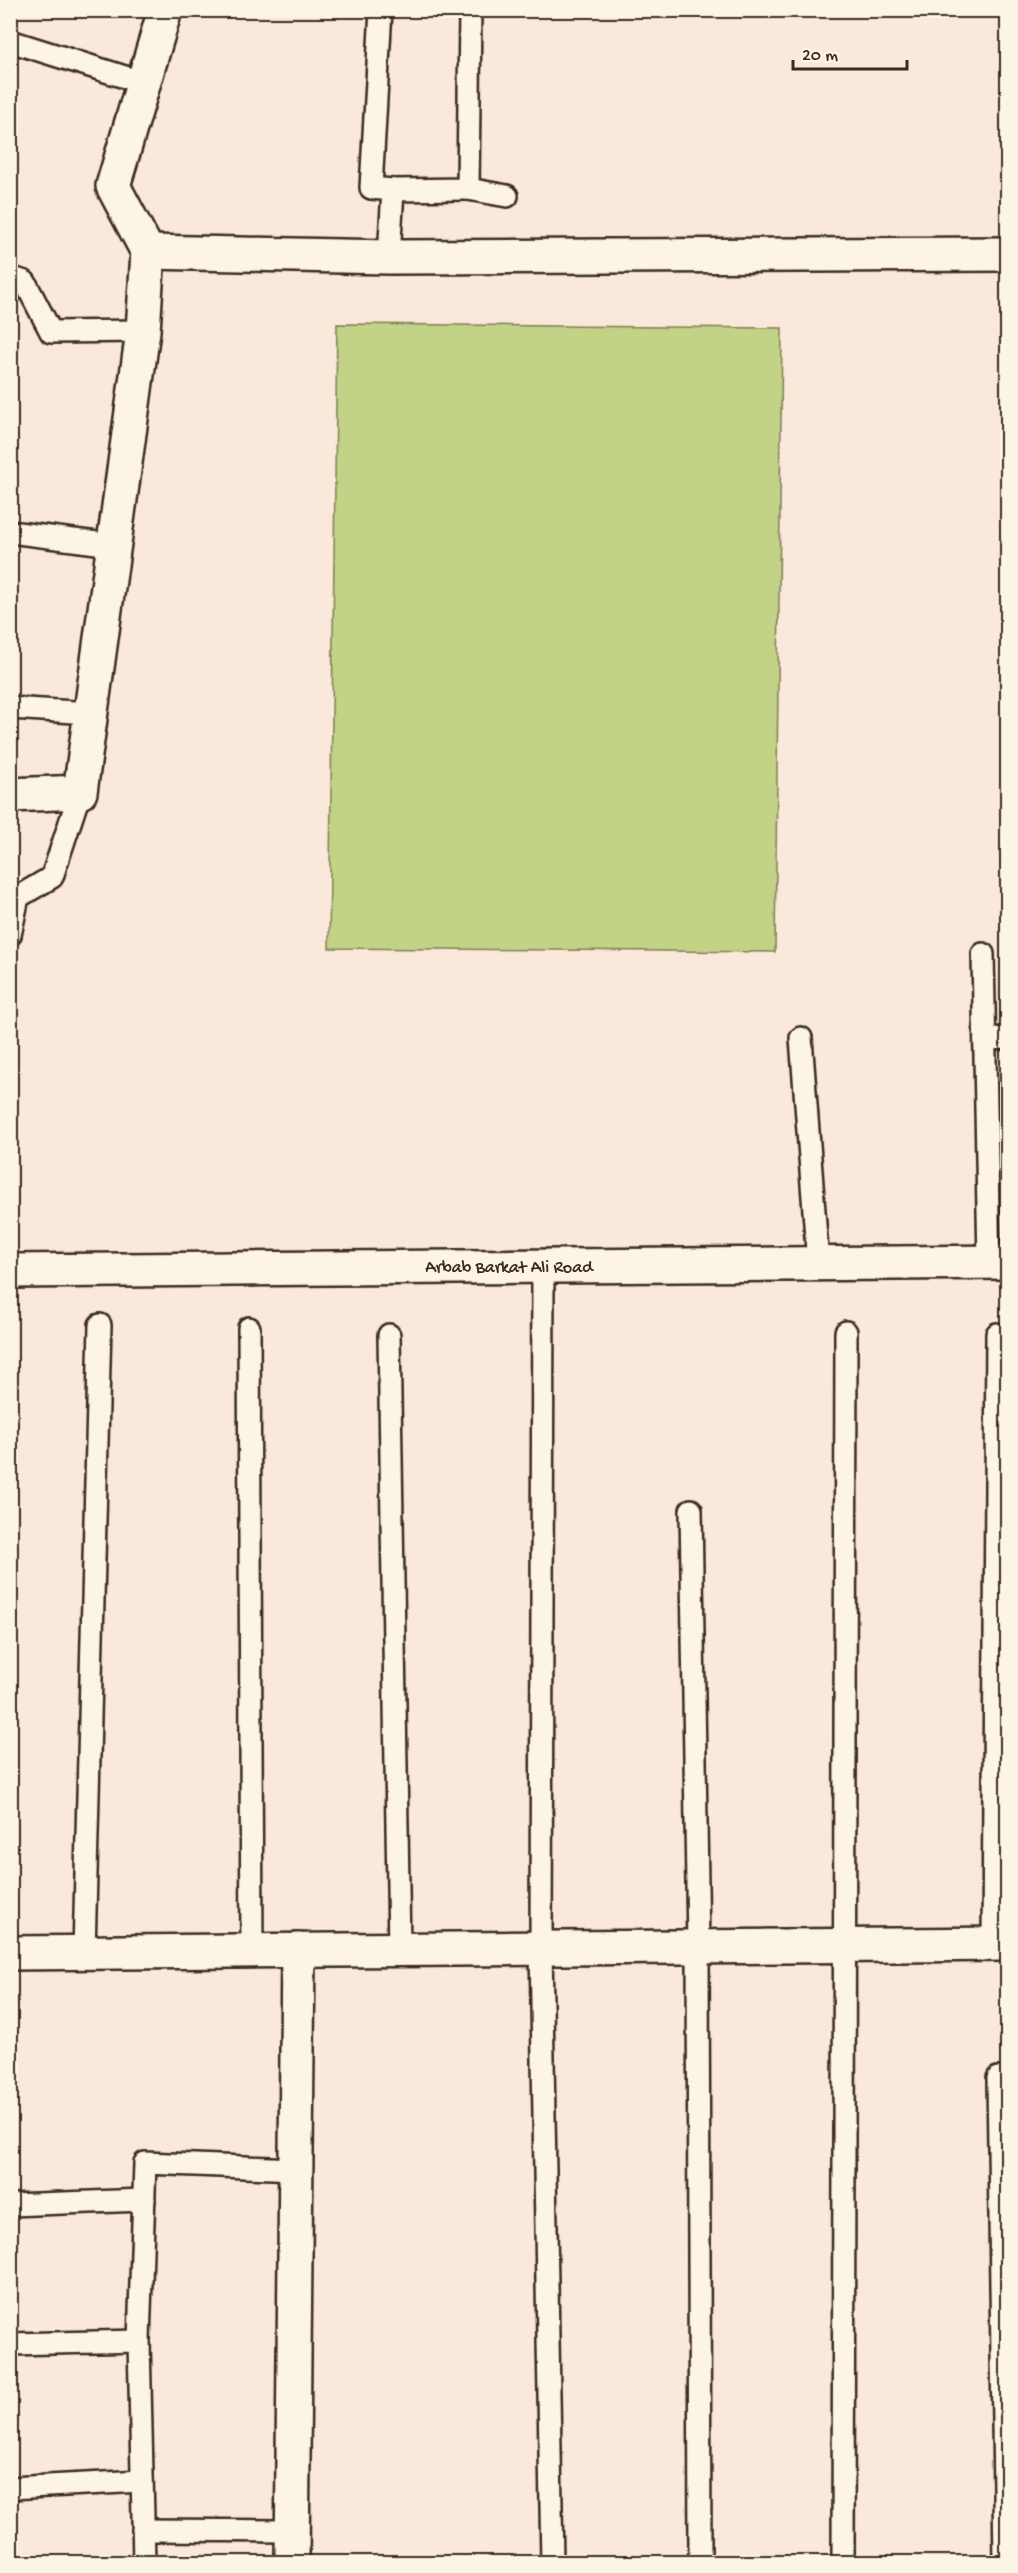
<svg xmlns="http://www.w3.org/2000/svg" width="1018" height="2573" font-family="'Gochi Hand',sans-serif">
  <rect width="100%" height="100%" fill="#fae8db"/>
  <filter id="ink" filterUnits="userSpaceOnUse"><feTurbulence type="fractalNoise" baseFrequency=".0167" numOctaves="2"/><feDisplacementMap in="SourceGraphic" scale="12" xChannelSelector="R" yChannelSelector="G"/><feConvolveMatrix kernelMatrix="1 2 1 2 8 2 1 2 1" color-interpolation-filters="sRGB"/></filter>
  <g filter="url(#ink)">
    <!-- green -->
    <polygon fill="#c2d286" stroke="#7e7e52" stroke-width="1.5" points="337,324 782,328 775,952 329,948"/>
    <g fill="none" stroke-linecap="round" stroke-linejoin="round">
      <!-- lane casing -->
      <g stroke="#3b2a1e" stroke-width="26">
        <g id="lane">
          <polyline points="381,10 371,188 393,190 389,257"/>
          <polyline points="10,41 144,83"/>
          <polyline points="468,189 507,196"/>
          <polyline points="393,190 468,189 470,10"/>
          <polyline points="10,277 25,282 51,332 143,331"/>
          <polyline points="10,532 113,545"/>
          <polyline points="10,708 91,713"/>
          <polyline points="10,935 18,897 52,877 80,792"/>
          <polyline points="983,954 989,1262"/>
          <polyline points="801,1038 818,1264"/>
          <polyline points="985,1039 1008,1038"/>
          <polyline points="543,1266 541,1948 552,2562"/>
          <polyline points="249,1328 252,1951"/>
          <polyline points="389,1335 399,1949"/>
          <polyline points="691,1510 698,1946 700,2562"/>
          <polyline points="993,1944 997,1334"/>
          <polyline points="84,1952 100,1325"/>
          <polyline points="998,2078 1005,2562"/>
          <polyline points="10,2205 144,2200"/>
          <polyline points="10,2344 139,2341"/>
          <polyline points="10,2488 142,2481"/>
          <polyline points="143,2530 292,2531"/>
          <polyline points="144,2562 139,2341 145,2163 296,2169"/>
          <polyline points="843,2562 846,1332"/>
        </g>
      </g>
      <!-- street casing -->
      <g stroke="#3b2a1e" stroke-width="38">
        <g id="street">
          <polyline points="148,252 389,257 1008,254"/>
          <polyline points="10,795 80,792 143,331 148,252 113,186 165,10"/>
          <polyline points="10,1271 1008,1262"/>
          <polyline points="10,1953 1008,1944"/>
          <polyline points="292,2562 298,1950"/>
        </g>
      </g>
      <!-- lane -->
      <use href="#lane" stroke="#fcf5e5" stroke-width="21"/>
      <!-- street -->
      <use href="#street" stroke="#fcf5e5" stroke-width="33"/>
    </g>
  </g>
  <g text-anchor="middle" stroke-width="5" stroke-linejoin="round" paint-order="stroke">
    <!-- street labels -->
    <g font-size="18" fill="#3b2a1e" stroke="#fcf5e5">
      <text x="509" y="1272">Arbab Barkat Ali Road</text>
    </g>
  </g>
  <!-- margin -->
  <rect width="1018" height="2573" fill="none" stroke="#fcf5e5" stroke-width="36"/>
  <rect x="18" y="18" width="982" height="2537" fill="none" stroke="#3b2a1e" stroke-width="2" filter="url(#ink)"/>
  <!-- scale -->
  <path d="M793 60v9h114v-9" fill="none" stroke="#3b2a1e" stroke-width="3"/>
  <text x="802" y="60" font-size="18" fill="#3b2a1e" stroke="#fcf5e5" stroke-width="4.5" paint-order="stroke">20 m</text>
</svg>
